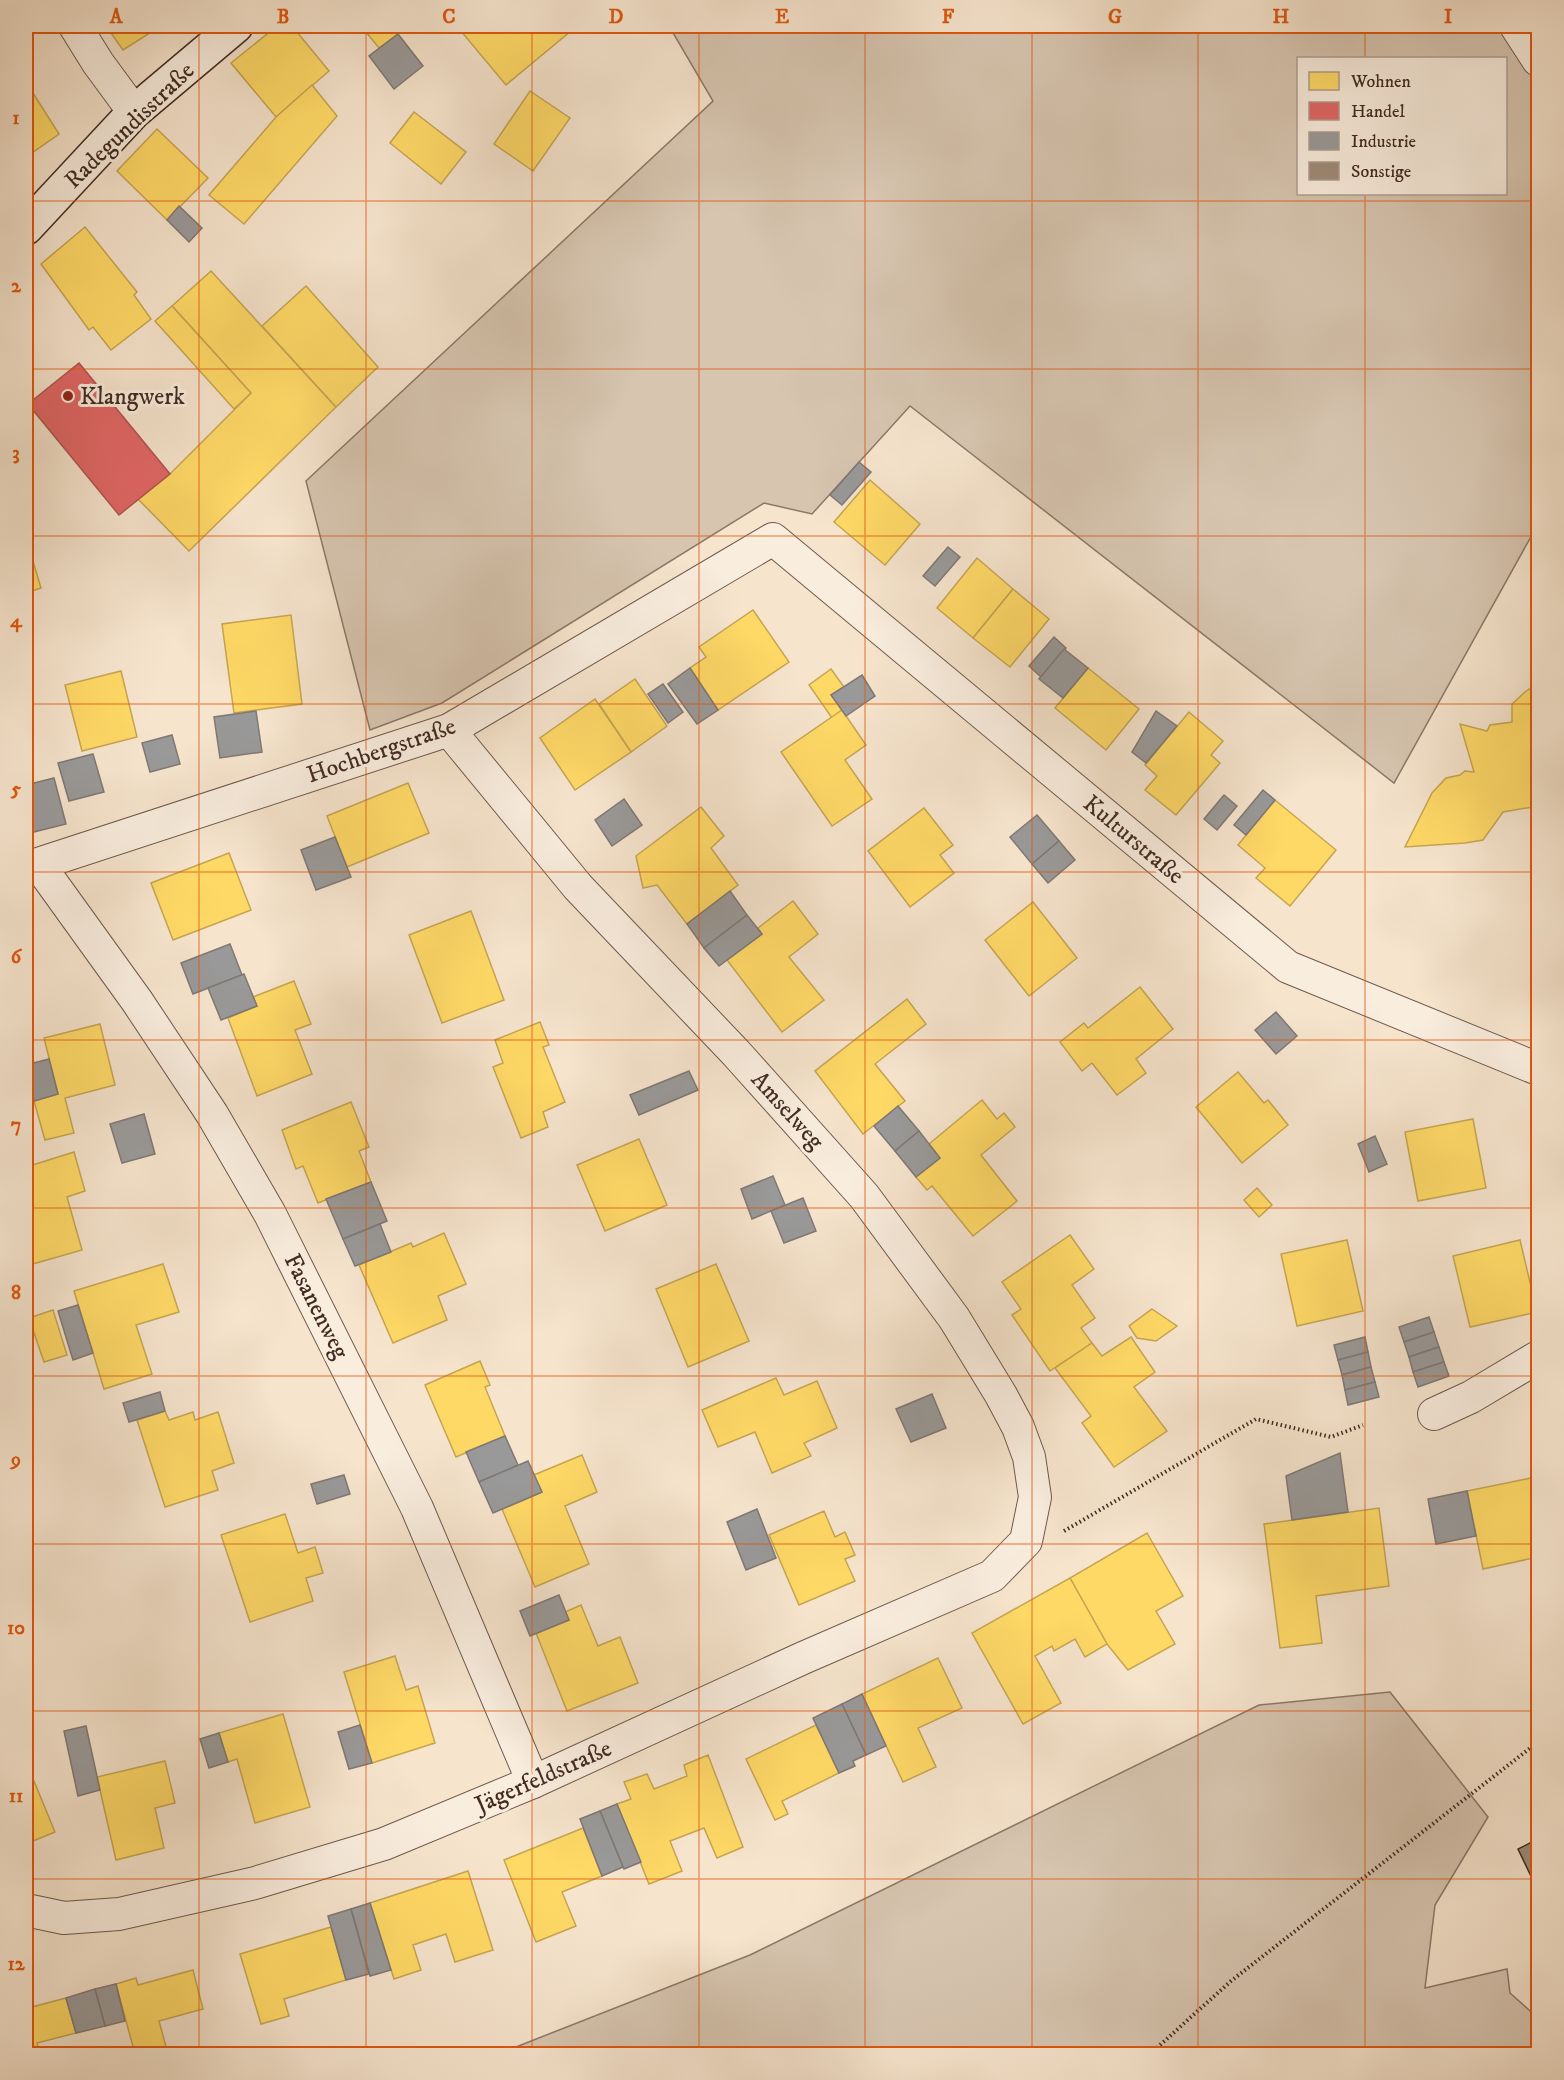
<svg xmlns="http://www.w3.org/2000/svg" width="1564" height="2080" font-family="'IM FELL DW Pica',serif">
  <rect width="100%" height="100%" fill="#f6e4cd"/>
  <filter id="stains"><feTurbulence type="fractalNoise" baseFrequency=".00333" numOctaves="4"/><feColorMatrix values="0 0 0 0 .2 0 0 0 0 .09 0 0 0 0 .02 0 0 0 .5 -.17"/></filter>
  <radialGradient id="worn" r=".72"><stop offset=".6" stop-color="#630" stop-opacity="0"/><stop offset="1" stop-color="#630" stop-opacity=".3"/></radialGradient>
  <!-- green -->
  <g fill="#d7c5b0" stroke="#8c7868" stroke-width="1.5" fill-rule="evenodd">
    <path d="M 669,26 L 1538,26 L 1538,524 L 1394,783 L 910,406 L 812,514 L 764,503 L 442,703 L 370,730 L 306,481 L 713,101 ZM 1298,58 L 1506,58 L 1506,194 L 1298,194 Z"/>
    <polygon points="1390,1692 1488,1817 1435,1905 1425,1988 1507,1969 1510,1993 1538,2018 1538,2054 498,2054 750,1955 1259,1705"/>
  </g>
  <!-- homes -->
  <g fill="#ffd966" stroke="#c6a551" stroke-width="1.5">
    <polygon points="106,26 161,26 123,50"/>
    <polygon points="277,26 292,26 329,71 276,117 231,63"/>
    <polygon points="361,26 409,26 379,48"/>
    <polygon points="466,26 577,26 506,85 460,30"/>
    <polygon points="26,82 59,134 26,157"/>
    <polygon points="312,85 337,116 244,224 209,195 276,117"/>
    <polygon points="530,91 570,118 533,171 494,144"/>
    <polygon points="414,112 466,152 441,184 390,143"/>
    <polygon points="157,129 208,178 167,220 117,171"/>
    <polygon points="85,227 137,292 134,295 151,319 111,350 93,327 89,330 41,264"/>
    <polygon points="211,271 336,407 189,551 138,499 170,474 251,393 172,306"/>
    <polygon points="306,286 378,367 336,407 262,326"/>
    <polygon points="172,306 251,393 234,409 155,321"/>
    <polygon points="870,480 920,524 885,565 834,522"/>
    <polygon points="26,538 41,588 26,593"/>
    <polygon points="977,558 1013,589 973,638 937,608"/>
    <polygon points="1013,589 1049,619 1010,667 973,638"/>
    <polygon points="753,610 789,662 718,710 690,668 706,657 699,647"/>
    <polygon points="291,615 302,704 234,713 222,624"/>
    <polygon points="1088,668 1139,709 1106,750 1055,708"/>
    <polygon points="831,669 844,687 831,695 842,710 832,718 809,685"/>
    <polygon points="121,671 137,737 82,751 65,685"/>
    <polygon points="635,679 667,726 631,752 599,704"/>
    <polygon points="1538,683 1538,806 1503,812 1483,840 1465,843 1405,847 1432,793 1446,778 1460,775 1465,771 1474,772 1460,724 1487,731 1490,725 1512,722 1512,704 1525,692"/>
    <polygon points="595,699 631,752 575,790 540,738"/>
    <polygon points="842,710 866,745 845,760 872,799 832,826 781,752"/>
    <polygon points="1189,712 1223,741 1211,755 1220,763 1176,815 1145,790 1157,776 1145,765"/>
    <polygon points="408,783 429,833 347,867 327,816"/>
    <polygon points="1275,800 1336,850 1290,906 1256,878 1265,868 1238,845"/>
    <polygon points="701,807 724,836 711,848 738,885 687,924 657,885 643,888 636,856"/>
    <polygon points="924,808 953,845 940,855 954,873 910,907 868,851"/>
    <polygon points="229,853 251,910 173,940 151,883"/>
    <polygon points="793,901 818,934 789,957 824,1000 782,1032 727,960 762,934 758,928"/>
    <polygon points="1033,902 1077,958 1029,996 985,940"/>
    <polygon points="471,911 504,1000 442,1023 409,935"/>
    <polygon points="294,981 311,1024 295,1030 312,1074 257,1096 228,1018 257,1006 253,997"/>
    <polygon points="1140,987 1173,1029 1136,1059 1146,1073 1117,1095 1092,1063 1082,1071 1060,1042 1084,1023 1088,1028"/>
    <polygon points="907,999 926,1024 875,1064 905,1101 863,1134 815,1071"/>
    <polygon points="540,1022 549,1045 543,1047 565,1102 543,1112 548,1127 521,1138 493,1067 503,1063 495,1040"/>
    <polygon points="100,1024 115,1085 65,1098 74,1133 45,1140 34,1101 58,1094 44,1038"/>
    <polygon points="1238,1072 1264,1103 1268,1100 1288,1125 1242,1163 1196,1107"/>
    <polygon points="982,1100 997,1119 1004,1113 1015,1127 981,1155 1017,1201 973,1236 932,1186 927,1190 916,1177 940,1158 929,1144"/>
    <polygon points="351,1102 369,1147 359,1151 371,1182 318,1203 303,1166 296,1169 282,1130"/>
    <polygon points="1473,1119 1486,1188 1418,1201 1405,1132"/>
    <polygon points="639,1139 667,1205 605,1231 577,1165"/>
    <polygon points="74,1152 85,1191 67,1197 82,1250 26,1266 26,1167"/>
    <polygon points="1257,1188 1272,1205 1259,1217 1244,1200"/>
    <polygon points="444,1233 466,1284 438,1296 447,1320 393,1343 359,1265 411,1243 413,1247"/>
    <polygon points="1070,1235 1094,1269 1072,1285 1095,1318 1081,1328 1092,1343 1050,1371 1012,1315 1021,1309 1002,1282"/>
    <polygon points="1347,1240 1363,1311 1297,1326 1281,1254"/>
    <polygon points="1520,1240 1537,1312 1470,1327 1453,1256"/>
    <polygon points="163,1264 179,1312 136,1325 152,1374 104,1389 74,1291"/>
    <polygon points="716,1264 749,1341 688,1367 656,1289"/>
    <polygon points="1152,1309 1177,1326 1156,1341 1137,1338 1129,1326"/>
    <polygon points="53,1310 67,1355 44,1362 29,1318"/>
    <polygon points="1131,1337 1155,1372 1134,1387 1167,1431 1114,1467 1082,1423 1091,1416 1055,1368 1092,1343 1102,1356"/>
    <polygon points="480,1361 490,1385 485,1387 505,1436 456,1457 425,1385"/>
    <polygon points="776,1378 784,1395 817,1381 837,1428 804,1443 811,1456 772,1473 755,1432 718,1447 702,1410"/>
    <polygon points="165,1411 169,1420 193,1412 195,1420 218,1412 234,1463 212,1471 218,1490 165,1507 137,1420"/>
    <polygon points="582,1455 597,1492 565,1506 589,1564 535,1587 502,1509 542,1492 534,1475"/>
    <polygon points="1531,1478 1538,1516 1538,1557 1483,1569 1467,1491"/>
    <polygon points="1379,1508 1389,1586 1316,1596 1322,1643 1280,1648 1264,1524"/>
    <polygon points="824,1511 835,1537 845,1532 855,1555 845,1559 855,1581 799,1605 769,1535"/>
    <polygon points="285,1514 298,1553 315,1547 323,1573 306,1578 313,1601 250,1622 221,1535"/>
    <polygon points="1147,1533 1183,1596 1156,1611 1175,1644 1128,1670 1107,1644 1070,1578"/>
    <polygon points="1070,1578 1107,1644 1085,1657 1075,1639 1054,1651 1052,1646 1035,1656 1061,1703 1023,1724 972,1633"/>
    <polygon points="581,1605 598,1646 620,1637 638,1683 567,1711 536,1633 569,1620 565,1612"/>
    <polygon points="395,1656 406,1690 418,1686 435,1743 372,1763 344,1672"/>
    <polygon points="938,1658 962,1708 918,1728 936,1767 903,1782 862,1694"/>
    <polygon points="283,1714 310,1807 255,1823 237,1759 228,1762 219,1733"/>
    <polygon points="816,1725 839,1773 782,1801 788,1814 775,1820 746,1759"/>
    <polygon points="708,1755 743,1847 717,1858 704,1828 670,1841 682,1871 649,1884 617,1804 631,1799 624,1782 647,1774 654,1789 687,1776 684,1765"/>
    <polygon points="165,1761 175,1803 155,1808 164,1848 116,1860 97,1777"/>
    <polygon points="29,1769 55,1832 26,1844 26,1771"/>
    <polygon points="583,1828 602,1876 562,1892 576,1926 536,1942 504,1860"/>
    <polygon points="468,1871 493,1950 455,1962 446,1934 413,1945 421,1970 394,1979 370,1903"/>
    <polygon points="331,1927 346,1980 284,1999 289,2016 261,2024 240,1954"/>
    <polygon points="193,1970 203,2009 159,2021 168,2054 135,2054 116,1984 136,1978 138,1985"/>
    <polygon points="26,1996 28,1996 32,2007 66,1998 76,2033 37,2043 40,2054 26,2054"/>
  </g>
  <!-- shops -->
  <polygon fill="#e06666" stroke="#b05451" stroke-width="1.5" points="79,363 170,474 119,515 28,404"/>
  <!-- industry -->
  <g fill="#999" stroke="#7f7875" stroke-width="1.5">
    <polygon points="398,34 423,66 394,89 369,56"/>
    <polygon points="179,206 202,228 189,242 167,220"/>
    <polygon points="859,462 871,472 842,505 830,495"/>
    <polygon points="948,547 960,557 935,586 923,576"/>
    <polygon points="1054,637 1066,648 1041,677 1029,666"/>
    <polygon points="1064,649 1088,668 1063,698 1039,679"/>
    <polygon points="690,668 718,710 697,724 668,684"/>
    <polygon points="862,675 875,696 846,716 831,695"/>
    <polygon points="663,684 683,712 668,723 648,694"/>
    <polygon points="256,711 262,752 220,758 214,717"/>
    <polygon points="1156,711 1177,726 1146,763 1132,752"/>
    <polygon points="172,735 180,764 150,772 142,743"/>
    <polygon points="93,754 104,792 69,801 58,763"/>
    <polygon points="54,778 66,824 26,834 26,785"/>
    <polygon points="1263,790 1275,800 1246,835 1234,825"/>
    <polygon points="1224,795 1237,806 1217,830 1204,819"/>
    <polygon points="624,799 642,825 612,846 595,820"/>
    <polygon points="1037,815 1059,841 1032,864 1010,837"/>
    <polygon points="335,837 351,877 316,890 301,850"/>
    <polygon points="1059,841 1075,860 1048,883 1032,864"/>
    <polygon points="730,891 747,915 704,948 687,924"/>
    <polygon points="747,915 762,934 719,966 704,948"/>
    <polygon points="230,944 242,975 193,994 181,963"/>
    <polygon points="244,974 257,1006 221,1020 208,988"/>
    <polygon points="1276,1012 1297,1036 1276,1054 1255,1030"/>
    <polygon points="49,1059 58,1094 34,1101 26,1065"/>
    <polygon points="689,1071 698,1090 639,1115 630,1095"/>
    <polygon points="898,1106 919,1131 895,1151 874,1126"/>
    <polygon points="144,1114 155,1154 122,1163 110,1124"/>
    <polygon points="919,1131 940,1158 916,1177 895,1151"/>
    <polygon points="1375,1136 1387,1164 1369,1172 1358,1144"/>
    <polygon points="773,1176 785,1205 752,1219 741,1189"/>
    <polygon points="371,1182 387,1221 343,1239 326,1199"/>
    <polygon points="803,1198 816,1231 784,1243 771,1211"/>
    <polygon points="380,1224 391,1252 355,1266 343,1239"/>
    <polygon points="78,1305 93,1353 73,1360 58,1311"/>
    <polygon points="1429,1317 1434,1332 1404,1342 1399,1327"/>
    <polygon points="1434,1332 1439,1347 1409,1357 1404,1342"/>
    <polygon points="1365,1337 1368,1352 1338,1360 1334,1345"/>
    <polygon points="1439,1347 1444,1362 1413,1372 1409,1357"/>
    <polygon points="1368,1352 1371,1367 1342,1375 1338,1360"/>
    <polygon points="1444,1362 1449,1376 1418,1387 1413,1372"/>
    <polygon points="1371,1367 1375,1382 1345,1390 1342,1375"/>
    <polygon points="1375,1382 1379,1397 1348,1405 1345,1390"/>
    <polygon points="160,1392 165,1411 129,1422 123,1403"/>
    <polygon points="932,1394 946,1428 911,1442 896,1409"/>
    <polygon points="505,1436 518,1465 479,1482 466,1452"/>
    <polygon points="1340,1453 1348,1512 1292,1520 1286,1476"/>
    <polygon points="528,1461 542,1492 493,1513 479,1482"/>
    <polygon points="344,1475 350,1494 317,1504 311,1484"/>
    <polygon points="1467,1491 1476,1536 1436,1544 1428,1499"/>
    <polygon points="757,1509 776,1558 746,1570 727,1522"/>
    <polygon points="559,1595 569,1620 530,1636 520,1611"/>
    <polygon points="862,1694 886,1746 866,1755 842,1704"/>
    <polygon points="842,1704 866,1755 853,1761 855,1766 839,1773 813,1718"/>
    <polygon points="360,1725 372,1763 349,1769 338,1732"/>
    <polygon points="86,1726 100,1790 78,1796 64,1731"/>
    <polygon points="219,1733 228,1762 209,1768 200,1739"/>
    <polygon points="617,1804 641,1862 624,1869 600,1811"/>
    <polygon points="600,1811 623,1867 602,1876 580,1819"/>
    <polygon points="370,1903 391,1970 370,1976 351,1909"/>
    <polygon points="351,1909 369,1974 346,1980 328,1916"/>
    <polygon points="116,1984 125,2021 105,2026 95,1989"/>
    <polygon points="95,1989 105,2026 76,2033 66,1998"/>
  </g>
  <!-- building -->
  <polygon fill="#9f8b7a" stroke="#412b21" stroke-width="1.5" points="1538,1839 1538,1891 1518,1849"/>
  <g fill="none" stroke-linecap="round" stroke-linejoin="round">
    <!-- street casing -->
    <g stroke="#6e594c" stroke-width="34">
      <g id="street">
        <polyline points="75,26 98,63 134,112"/>
        <polyline points="1516,26 1538,60"/>
        <polyline points="39,865 137,1001 212,1114 270,1214 417,1508 533,1782"/>
        <polyline points="26,868 449,730 773,539 1288,967 1538,1069"/>
        <polyline points="1434,1414 1471,1397 1538,1357"/>
        <polyline points="26,1910 64,1918 119,1914 255,1883 384,1844 533,1782 803,1658 992,1576 1026,1541 1035,1497 1029,1457 1018,1427 1001,1395 954,1318 864,1196 736,1053 578,887 449,730"/>
      </g>
    </g>
    <!-- secondary casing -->
    <g stroke="#412b21" stroke-width="36">
      <polyline id="secondary" points="26,228 134,112 236,26"/>
    </g>
    <!-- path -->
    <g stroke="#412b21" stroke-width="4" stroke-dasharray="1.5 3" stroke-linecap="butt">
      <polyline points="1064,1531 1256,1419 1331,1437 1363,1425"/>
      <polyline points="1150,2054 1231,1981 1538,1742"/>
    </g>
    <!-- street -->
    <use href="#street" stroke="#f9edde" stroke-width="32"/>
    <!-- secondary -->
    <use href="#secondary" stroke="#f9edde" stroke-width="33"/>
  </g>
  <!-- grid -->
  <path fill="none" stroke="#e0570d" stroke-width="1.5" stroke-opacity="0.55" d="M 199,26 L 199,2054M 366,26 L 366,2054M 532,26 L 532,2054M 699,26 L 699,2054M 865,26 L 865,2054M 1032,26 L 1032,2054M 1198,26 L 1198,2054M 1365,26 L 1365,58M 1365,194 L 1365,2054M 26,201 L 1538,201M 26,369 L 1538,369M 26,536 L 1538,536M 26,704 L 1538,704M 26,872 L 1538,872M 26,1040 L 1538,1040M 26,1208 L 1538,1208M 26,1376 L 1538,1376M 26,1544 L 1538,1544M 26,1711 L 1538,1711M 26,1879 L 1538,1879"/>
  <!-- markers -->
  <circle fill="#8f2418" stroke="#f9edde" stroke-width="2" cx="68" cy="396" r="6"/>
  <g text-anchor="middle" stroke-width="6" stroke-linejoin="round" paint-order="stroke">
    <!-- street labels -->
    <g font-size="24" fill="#412b21" stroke="#f9edde">
      <text transform="translate(129 125) rotate(-44)" y="8">Radegundisstraße</text>
      <text transform="translate(381 750) rotate(-19)" y="8">Hochbergstraße</text>
      <text transform="translate(1134 839) rotate(40)" y="8">Kulturstraße</text>
      <text transform="translate(788 1110) rotate(48)" y="8">Amselweg</text>
      <text transform="translate(317 1306) rotate(63)" y="8">Fasanenweg</text>
      <text transform="translate(543 1776) rotate(-24)" y="8">Jägerfeldstraße</text>
    </g>
    <!-- poi labels -->
    <g font-size="24" fill="#412b21" stroke="#f9edde" text-anchor="start">
      <text x="80" y="404">Klangwerk</text>
    </g>
  </g>
  <!-- margin -->
  <rect width="1564" height="2080" fill="none" stroke="#f6e4cd" stroke-width="66"/>
  <!-- legend -->
  <rect x="1297" y="57" width="210" height="138" fill="#f9edde" stroke="#af9f92" stroke-width="1.5"/>
  <rect x="1309" y="72" width="30" height="18" fill="#ffd966" stroke="#af9f92" stroke-width="1.5"/>
  <text x="1351" y="87" font-size="18" fill="#412b21">Wohnen</text>
  <rect x="1309" y="102" width="30" height="18" fill="#e06666" stroke="#af9f92" stroke-width="1.5"/>
  <text x="1351" y="117" font-size="18" fill="#412b21">Handel</text>
  <rect x="1309" y="132" width="30" height="18" fill="#999999" stroke="#af9f92" stroke-width="1.5"/>
  <text x="1351" y="147" font-size="18" fill="#412b21">Industrie</text>
  <rect x="1309" y="162" width="30" height="18" fill="#9f8b7a" stroke="#af9f92" stroke-width="1.5"/>
  <text x="1351" y="177" font-size="18" fill="#412b21">Sonstige</text>
  <rect x="33" y="33" width="1498" height="2014" fill="none" stroke="#e0570d" stroke-width="2"/>
  <g font-size="20" text-anchor="middle" font-weight="bold" fill="#e0570d">
    <text x="116" y="23">A</text>
    <text x="283" y="23">B</text>
    <text x="449" y="23">C</text>
    <text x="616" y="23">D</text>
    <text x="782" y="23">E</text>
    <text x="948" y="23">F</text>
    <text x="1115" y="23">G</text>
    <text x="1281" y="23">H</text>
    <text x="1448" y="23">I</text>
    <text x="16" y="124">1</text>
    <text x="16" y="292">2</text>
    <text x="16" y="459">3</text>
    <text x="16" y="627">4</text>
    <text x="16" y="795">5</text>
    <text x="16" y="963">6</text>
    <text x="16" y="1131">7</text>
    <text x="16" y="1299">8</text>
    <text x="16" y="1466">9</text>
    <text x="16" y="1634">10</text>
    <text x="16" y="1802">11</text>
    <text x="16" y="1970">12</text>
  </g>
  <rect width="100%" height="100%" filter="url(#stains)"/>
  <rect width="100%" height="100%" fill="url(#worn)"/>
</svg>
